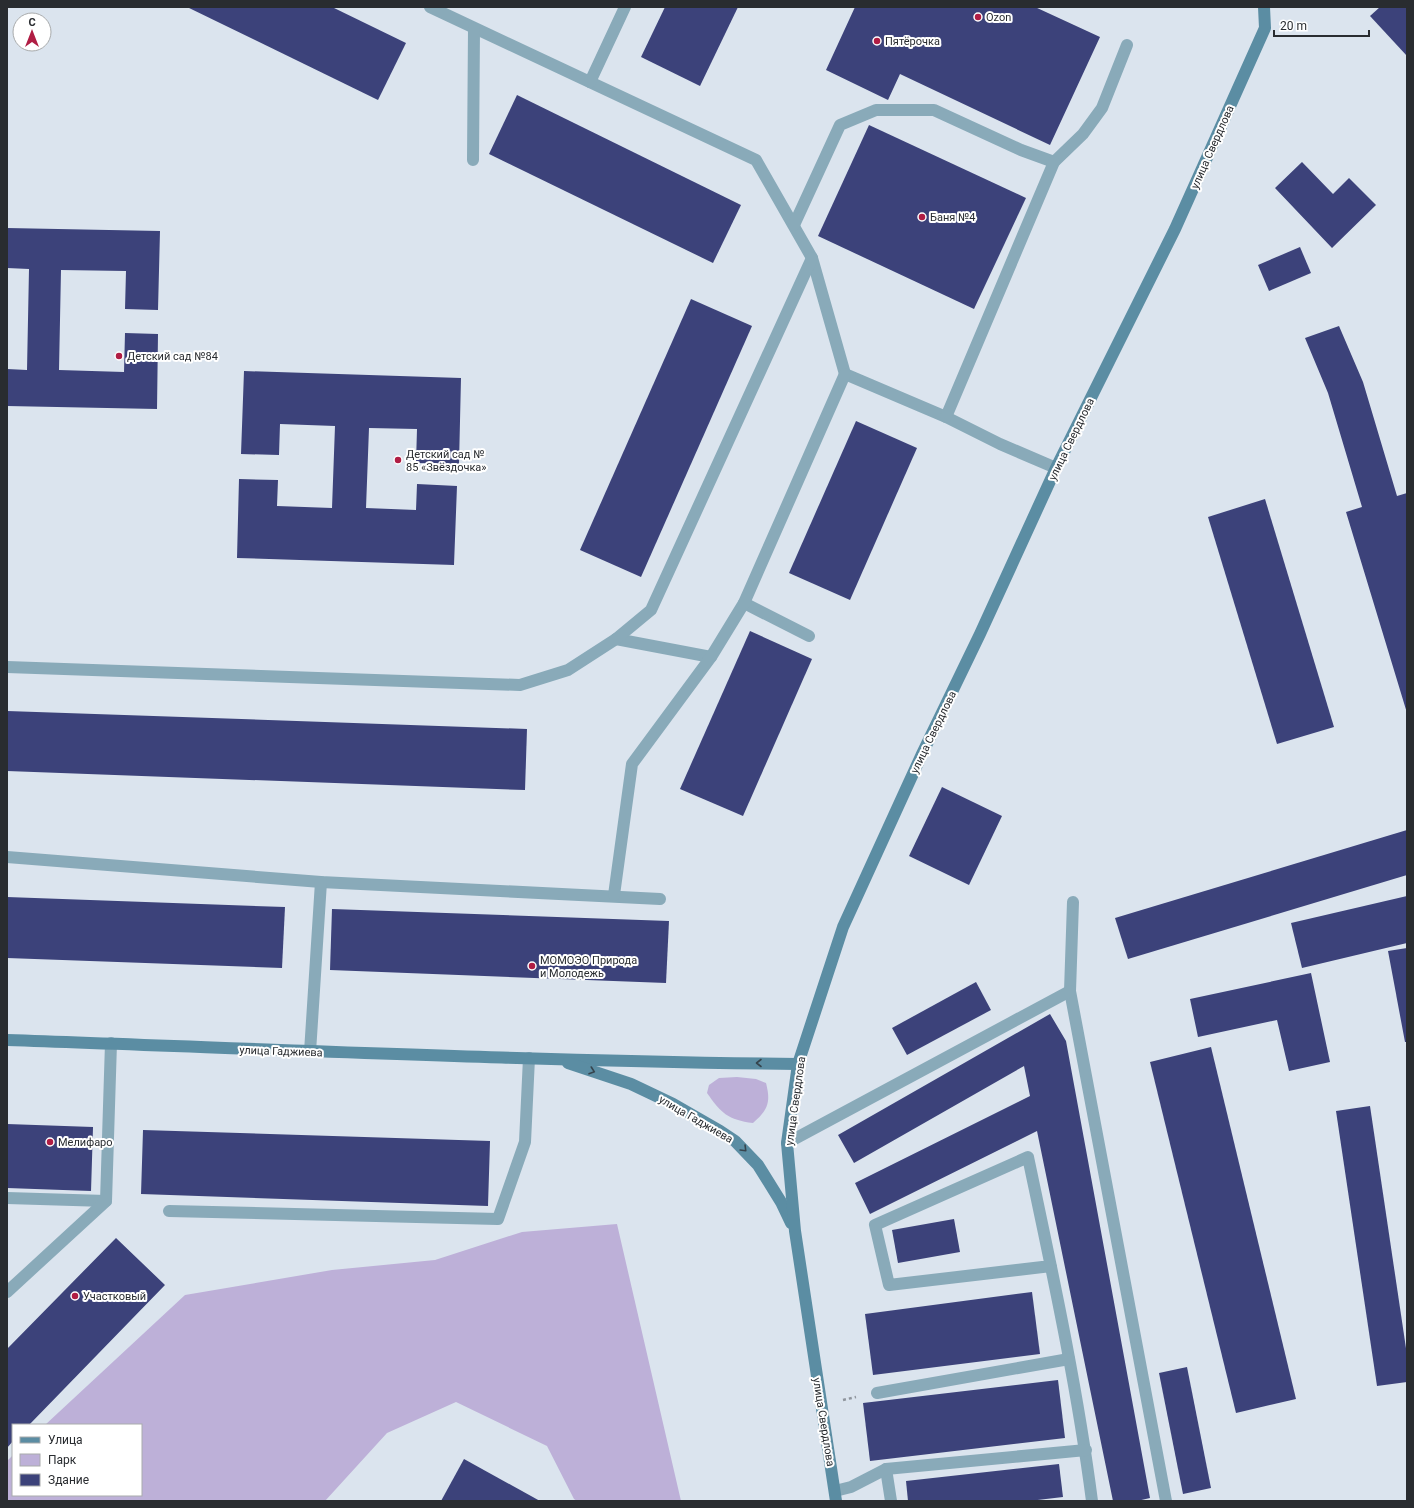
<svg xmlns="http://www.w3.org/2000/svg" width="1414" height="1508" font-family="Roboto,sans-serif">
  <rect width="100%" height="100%" fill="#dbe4ee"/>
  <!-- green -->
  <g fill="#bdb0d8">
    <path d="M 737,1077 L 756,1079 L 766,1083 C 771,1102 768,1110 753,1123 C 728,1120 721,1113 707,1093 L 709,1085 L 719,1078 Z"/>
    <polygon points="617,1224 681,1501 577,1501 574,1499 547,1446 456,1402 387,1433 325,1501 7,1501 7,1461 13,1455 13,1495 141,1495 141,1425 45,1425 185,1295 332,1270 435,1260 522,1232"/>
  </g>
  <!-- building -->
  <g fill="#3c427a">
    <polygon points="187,7 332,7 406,43 378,100"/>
    <polygon points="665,7 738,7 700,86 641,57"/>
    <polygon points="855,7 1035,7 1100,37 1050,145 900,74 888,100 826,70"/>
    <polygon points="1380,7 1407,7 1407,56 1370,16"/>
    <polygon points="517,95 741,205 713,263 489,154"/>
    <polygon points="869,125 1026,198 974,309 818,236"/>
    <polygon points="1302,162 1333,194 1349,178 1376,205 1332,248 1275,188"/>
    <polygon points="7,228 160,231 158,310 125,309 126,271 61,270 59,370 124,372 125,333 158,334 157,409 7,406 7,369 27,370 29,269 7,268"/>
    <polygon points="1300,247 1311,273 1269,291 1258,265"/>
    <polygon points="691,299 752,326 641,577 580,550"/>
    <polygon points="1339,326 1363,382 1397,496 1407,493 1407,713 1346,512 1362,507 1328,393 1305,338"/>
    <polygon points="244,371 461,378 459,464 416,463 417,429 369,428 366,508 416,510 417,484 457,486 454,565 237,558 239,479 278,480 277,506 332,508 335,426 280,424 279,455 241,454"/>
    <polygon points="856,421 917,448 850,600 789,573"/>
    <polygon points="1265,499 1334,727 1277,744 1208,517"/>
    <polygon points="750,631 812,659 743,816 680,789"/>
    <polygon points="7,711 527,729 525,790 7,771"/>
    <polygon points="942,787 1002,816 969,885 909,856"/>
    <polygon points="1407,830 1407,875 1128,959 1115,918"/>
    <polygon points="1407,896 1407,943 1302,968 1291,923"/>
    <polygon points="7,897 285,907 282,968 7,958"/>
    <polygon points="332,909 669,921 666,983 330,970"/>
    <polygon points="1407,948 1407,1042 1405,1042 1388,951"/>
    <polygon points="1311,973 1330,1062 1289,1071 1277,1020 1198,1037 1190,999"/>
    <polygon points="976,982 991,1010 907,1055 892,1028"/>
    <polygon points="1050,1014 1066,1041 1150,1498 1137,1501 1113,1501 1037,1131 870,1214 855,1183 1030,1096 1024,1066 854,1163 838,1135"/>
    <polygon points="1211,1047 1296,1399 1236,1413 1150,1062"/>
    <polygon points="1370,1106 1407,1355 1407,1382 1377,1386 1336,1111"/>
    <polygon points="7,1124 93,1127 91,1191 7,1188"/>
    <polygon points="143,1130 490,1141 488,1206 141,1194"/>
    <polygon points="954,1219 960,1252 898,1263 892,1230"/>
    <polygon points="116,1238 165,1285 29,1425 13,1425 13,1441 7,1448 7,1349"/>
    <polygon points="1032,1292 1040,1354 873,1375 865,1314"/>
    <polygon points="1187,1367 1211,1488 1183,1494 1159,1373"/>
    <polygon points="1058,1380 1065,1438 870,1461 863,1403"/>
    <polygon points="464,1459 540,1501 441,1501"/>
    <polygon points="1059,1464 1063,1497 1029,1501 908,1501 906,1481"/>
  </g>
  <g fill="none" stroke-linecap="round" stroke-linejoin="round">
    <!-- path -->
    <polyline stroke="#8f959d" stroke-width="2.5" stroke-dasharray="3 3" stroke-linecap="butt" points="843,1400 856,1397"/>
    <!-- lane -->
    <g stroke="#89aab9" stroke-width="12">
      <polyline points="430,7 756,160 812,258 845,374 946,417 1000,444 1056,468"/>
      <polyline points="590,82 625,7"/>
      <polyline points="473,160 474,29"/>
      <polyline points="794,225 840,125 876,110 934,110 1021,150 1054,162 1083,134 1102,108 1127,45"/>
      <polyline points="946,417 1054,162"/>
      <polyline points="744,603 809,636"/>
      <polyline points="616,639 711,657"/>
      <polyline points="7,667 520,685 568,670 616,639 651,610 812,258"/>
      <polyline points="7,857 321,882 660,899"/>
      <polyline points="614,895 632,764 711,657 744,603 845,374"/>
      <polyline points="1073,902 1070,991 1166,1501"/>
      <polyline points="310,1052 321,882"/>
      <polyline points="787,1143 1070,991"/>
      <polyline points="7,1198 106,1201"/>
      <polyline points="169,1211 498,1219 525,1142 529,1058"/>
      <path d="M 1051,1266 L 889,1285 L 875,1225 L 1028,1157 C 1052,1271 1077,1385 1092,1501"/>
      <polyline points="7,1292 106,1201 111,1043"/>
      <polyline points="877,1393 1069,1359"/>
      <polyline points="886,1469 891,1501"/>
      <polyline points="835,1491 851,1487 886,1469 1086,1450"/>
    </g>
    <!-- secondary -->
    <g stroke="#5b8da3" stroke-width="12">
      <path d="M 7,1040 C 271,1049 534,1061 798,1064"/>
      <polyline points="568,1063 631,1084 673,1104 720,1131 735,1141 758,1165 781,1202 791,1223"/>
      <polyline points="836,1501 795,1231 787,1143 798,1064 843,927 922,754 980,634 1056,468 1175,229 1265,28 1264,7"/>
    </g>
  </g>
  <!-- one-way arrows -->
  <defs><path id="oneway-chevron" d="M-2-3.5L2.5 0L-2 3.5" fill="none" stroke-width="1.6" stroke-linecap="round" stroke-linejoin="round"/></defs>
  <g stroke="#36444d">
    <use href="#oneway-chevron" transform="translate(759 1063) rotate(-180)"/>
    <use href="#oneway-chevron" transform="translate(592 1071) rotate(19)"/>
    <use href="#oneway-chevron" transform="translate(744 1149) rotate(45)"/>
  </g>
  <!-- markers -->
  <g fill="#b01d44" stroke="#fff" stroke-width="1.5">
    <circle cx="978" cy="17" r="4"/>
    <circle cx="877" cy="41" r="4"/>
    <circle cx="922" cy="217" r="4"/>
    <circle cx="119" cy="356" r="4"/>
    <circle cx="398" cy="460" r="4"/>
    <circle cx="532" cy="966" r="4"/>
    <circle cx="50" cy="1142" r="4"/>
    <circle cx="75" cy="1296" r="4"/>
  </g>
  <g text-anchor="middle" stroke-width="4" stroke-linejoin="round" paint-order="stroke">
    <!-- poi labels -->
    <g font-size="11" fill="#292c30" stroke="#fff" text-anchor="start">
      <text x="986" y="21">Ozon</text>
      <text x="885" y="45">Пятёрочка</text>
      <text x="930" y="221">Баня №4</text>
      <text x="127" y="360">Детский сад №84</text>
      <text x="406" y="458">Детский сад №<tspan x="406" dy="13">85 «Звёздочка»</tspan></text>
      <text x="540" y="964">МОМОЭО Природа<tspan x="540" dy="13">и Молодежь</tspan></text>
      <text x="58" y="1146">Мелифаро</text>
      <text x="83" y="1300">Участковый</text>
    </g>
    <!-- street labels -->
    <g font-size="11" fill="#292c30" stroke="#fff">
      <text transform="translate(1212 147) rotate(-66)" y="4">улица Свердлова</text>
      <text transform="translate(1071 439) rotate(-64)" y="4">улица Свердлова</text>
      <text transform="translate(933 732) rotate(-64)" y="4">улица Свердлова</text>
      <text transform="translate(281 1051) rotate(2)" y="4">улица Гаджиева</text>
      <text transform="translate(795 1101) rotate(-82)" y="4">улица Свердлова</text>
      <text transform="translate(696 1119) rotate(30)" y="4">улица Гаджиева</text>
      <text transform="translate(824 1422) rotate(81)" y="4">улица Свердлова</text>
    </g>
  </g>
  <!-- border -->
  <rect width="1414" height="1508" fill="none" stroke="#292c30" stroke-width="16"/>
  <!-- legend -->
  <rect x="12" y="1424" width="130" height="72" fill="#ffffff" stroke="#a9abac"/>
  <rect x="20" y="1437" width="20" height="6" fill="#5b8da3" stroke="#a9abac"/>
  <text x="48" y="1444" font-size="12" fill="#292c30">Улица</text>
  <rect x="20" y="1454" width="20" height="12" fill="#bdb0d8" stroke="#a9abac"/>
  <text x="48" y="1464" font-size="12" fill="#292c30">Парк</text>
  <rect x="20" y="1474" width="20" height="12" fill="#3c427a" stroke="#a9abac"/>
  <text x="48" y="1484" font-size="12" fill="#292c30">Здание</text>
  <!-- north arrow -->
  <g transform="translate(32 32)"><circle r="19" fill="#ffffff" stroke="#a9abac"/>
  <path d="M0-3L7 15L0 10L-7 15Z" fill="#b01d44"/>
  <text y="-6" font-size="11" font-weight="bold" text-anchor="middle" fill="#292c30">С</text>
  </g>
  <!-- scale -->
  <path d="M1274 30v6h95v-6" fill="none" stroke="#292c30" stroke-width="2"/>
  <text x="1280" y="30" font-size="12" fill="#292c30" stroke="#ffffff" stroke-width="3" paint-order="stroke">20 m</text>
</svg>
